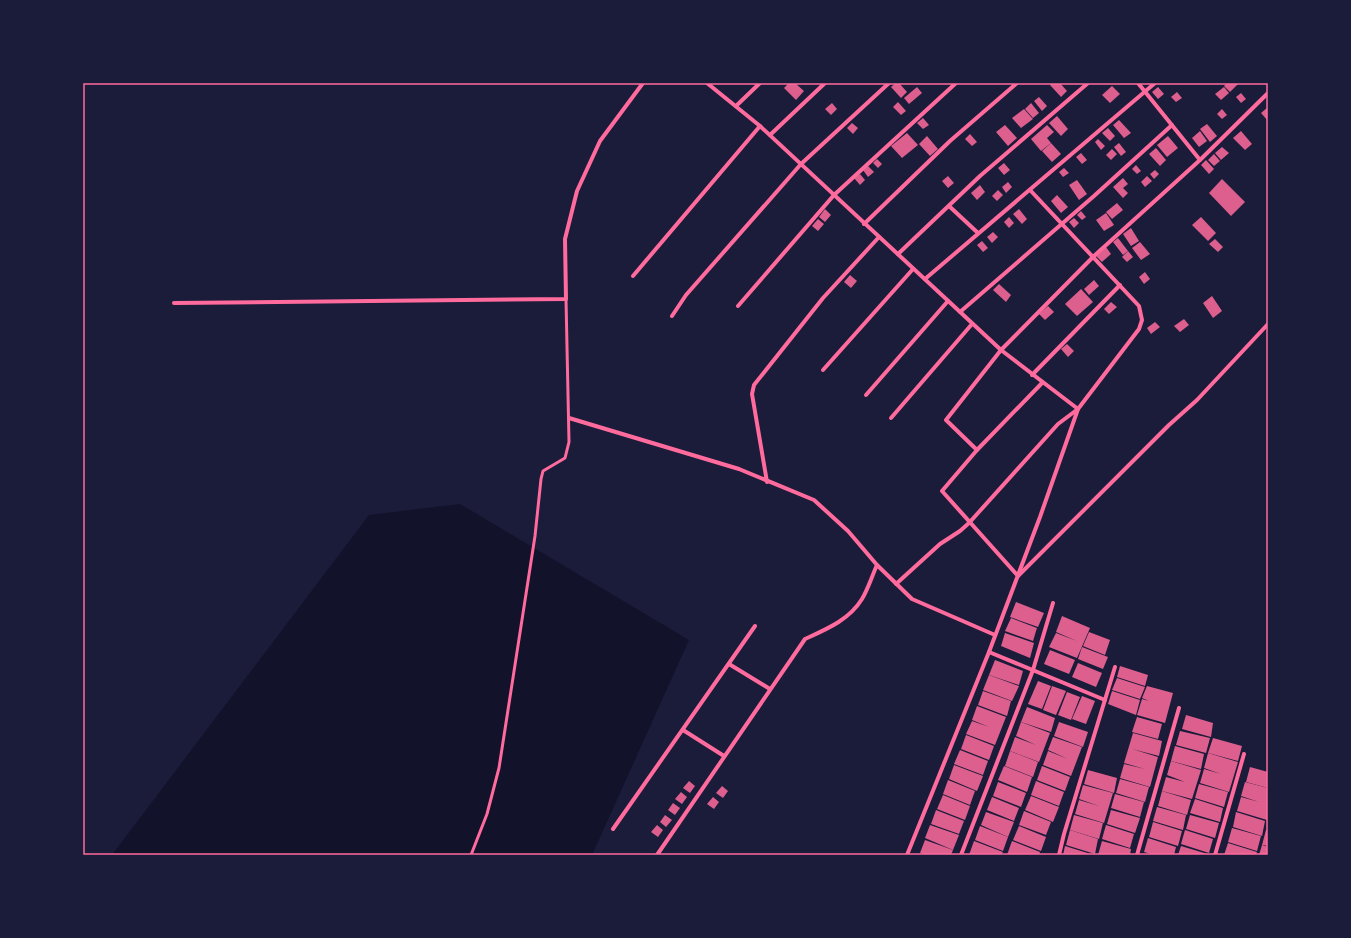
<svg xmlns="http://www.w3.org/2000/svg" width="1351" height="938" font-family="'Fira Sans Condensed',sans-serif">
  <rect width="100%" height="100%" fill="#1b1b3a"/>
  <!-- water -->
  <polygon fill="#12122b" points="460,504 689,640 592,855 112,855 369,515"/>
  <!-- building -->
  <g fill="#dd5f8e">
    <polygon points="789,83 795,83 804,91 796,100 784,88"/>
    <polygon points="896,83 899,83 907,92 901,98 891,87"/>
    <polygon points="1053,83 1060,83 1067,91 1061,97 1050,85"/>
    <polygon points="1227,83 1237,83 1238,84 1230,92 1224,86"/>
    <polygon points="1112,86 1120,94 1110,103 1102,95"/>
    <polygon points="917,87 922,93 909,104 904,98"/>
    <polygon points="1158,87 1164,94 1158,99 1152,92"/>
    <polygon points="1224,87 1229,93 1221,100 1215,94"/>
    <polygon points="1177,92 1182,98 1176,102 1171,97"/>
    <polygon points="1241,93 1246,99 1241,103 1236,97"/>
    <polygon points="1039,97 1047,106 1042,111 1034,101"/>
    <polygon points="898,102 906,111 901,115 893,107"/>
    <polygon points="832,103 837,109 831,115 825,109"/>
    <polygon points="1031,103 1039,113 1033,118 1025,109"/>
    <polygon points="1268,107 1268,121 1261,113"/>
    <polygon points="1024,109 1033,119 1021,128 1012,118"/>
    <polygon points="1222,109 1227,115 1222,119 1217,114"/>
    <polygon points="1057,116 1068,129 1061,136 1049,123"/>
    <polygon points="923,118 929,125 923,129 917,123"/>
    <polygon points="1119,120 1131,133 1124,138 1113,125"/>
    <polygon points="852,123 858,128 853,134 847,128"/>
    <polygon points="1207,124 1217,136 1210,142 1200,129"/>
    <polygon points="1005,125 1017,138 1008,146 996,132"/>
    <polygon points="1047,125 1054,132 1047,138 1051,143 1041,151 1031,139"/>
    <polygon points="1108,128 1115,136 1110,141 1102,133"/>
    <polygon points="1200,131 1207,141 1199,147 1192,138"/>
    <polygon points="1241,131 1252,144 1245,150 1233,138"/>
    <polygon points="907,133 918,145 902,158 891,146"/>
    <polygon points="970,134 977,142 972,146 965,139"/>
    <polygon points="927,136 938,149 930,156 919,144"/>
    <polygon points="1168,136 1178,148 1167,157 1157,145"/>
    <polygon points="1098,139 1105,146 1101,150 1095,142"/>
    <polygon points="1051,143 1061,154 1052,162 1042,151"/>
    <polygon points="1119,143 1126,152 1121,156 1114,147"/>
    <polygon points="1222,147 1229,153 1221,160 1215,153"/>
    <polygon points="1156,148 1166,160 1160,166 1149,154"/>
    <polygon points="1112,149 1117,154 1111,160 1106,155"/>
    <polygon points="1081,153 1087,160 1082,164 1076,157"/>
    <polygon points="1214,154 1220,161 1214,166 1208,160"/>
    <polygon points="877,159 882,164 878,168 873,163"/>
    <polygon points="1206,160 1214,169 1209,174 1201,165"/>
    <polygon points="1004,163 1010,170 1004,175 998,168"/>
    <polygon points="1136,165 1141,171 1137,174 1132,169"/>
    <polygon points="868,166 874,172 868,177 863,170"/>
    <polygon points="1064,168 1069,173 1063,177 1059,172"/>
    <polygon points="1155,170 1159,174 1154,179 1150,174"/>
    <polygon points="860,174 865,180 860,185 854,178"/>
    <polygon points="948,176 954,183 948,188 942,181"/>
    <polygon points="1147,176 1152,181 1145,187 1141,182"/>
    <polygon points="1123,178 1128,184 1123,188 1128,193 1123,198 1113,187"/>
    <polygon points="1222,179 1245,202 1231,216 1209,193"/>
    <polygon points="1077,180 1087,194 1079,200 1069,185"/>
    <polygon points="1008,182 1012,187 1006,193 1002,187"/>
    <polygon points="980,185 985,192 977,200 971,193"/>
    <polygon points="998,190 1003,195 997,201 992,196"/>
    <polygon points="1057,195 1068,207 1061,213 1051,201"/>
    <polygon points="1117,203 1123,210 1112,219 1106,212"/>
    <polygon points="825,209 831,215 825,222 819,217"/>
    <polygon points="1019,209 1027,219 1022,224 1013,214"/>
    <polygon points="1081,211 1086,217 1082,220 1077,215"/>
    <polygon points="1106,213 1114,225 1104,231 1096,220"/>
    <polygon points="1009,217 1014,223 1009,228 1004,222"/>
    <polygon points="1201,217 1216,233 1208,241 1192,225"/>
    <polygon points="1074,218 1079,223 1074,228 1069,222"/>
    <polygon points="818,219 824,224 818,231 812,226"/>
    <polygon points="1131,228 1139,241 1131,246 1123,234"/>
    <polygon points="993,232 998,237 992,243 987,237"/>
    <polygon points="1118,238 1128,251 1123,255 1113,242"/>
    <polygon points="1215,239 1223,247 1218,252 1209,244"/>
    <polygon points="982,241 988,248 983,252 977,245"/>
    <polygon points="1140,242 1150,254 1141,260 1132,248"/>
    <polygon points="1106,247 1111,254 1102,262 1096,256"/>
    <polygon points="1128,251 1133,257 1127,262 1122,257"/>
    <polygon points="1145,272 1150,279 1144,284 1139,277"/>
    <polygon points="850,275 857,281 851,288 844,282"/>
    <polygon points="1094,280 1099,286 1089,295 1084,289"/>
    <polygon points="999,284 1011,295 1006,302 993,290"/>
    <polygon points="1081,289 1093,302 1077,316 1065,304"/>
    <polygon points="1212,296 1222,311 1213,318 1203,303"/>
    <polygon points="1111,302 1117,307 1109,314 1104,309"/>
    <polygon points="1048,306 1054,312 1045,320 1039,314"/>
    <polygon points="1184,319 1189,325 1180,332 1174,326"/>
    <polygon points="1155,322 1160,327 1151,334 1147,328"/>
    <polygon points="1067,344 1074,351 1068,357 1061,349"/>
    <polygon points="1016,602 1044,613 1038,627 1010,617"/>
    <polygon points="1062,616 1090,628 1077,658 1049,647 1056,633 1077,641 1056,632"/>
    <polygon points="1011,618 1037,628 1033,641 1005,631"/>
    <polygon points="1089,632 1110,640 1105,655 1083,646"/>
    <polygon points="1005,633 1034,643 1030,658 1001,646"/>
    <polygon points="1082,647 1108,657 1103,669 1078,659"/>
    <polygon points="1050,650 1075,660 1069,674 1044,664"/>
    <polygon points="995,660 1023,671 1019,685 989,675"/>
    <polygon points="1078,663 1102,673 1096,687 1072,677"/>
    <polygon points="1120,666 1148,675 1145,686 1117,677"/>
    <polygon points="989,675 1019,686 1012,701 983,690"/>
    <polygon points="1117,678 1145,687 1140,699 1112,690"/>
    <polygon points="1038,681 1051,686 1042,709 1028,704"/>
    <polygon points="1052,686 1066,691 1056,715 1043,710"/>
    <polygon points="1147,686 1173,693 1165,723 1137,715 1142,699 1149,701 1142,698"/>
    <polygon points="983,691 1011,701 1007,716 978,705"/>
    <polygon points="1112,691 1140,700 1136,715 1108,704"/>
    <polygon points="1067,692 1080,697 1071,720 1058,715"/>
    <polygon points="1082,696 1095,701 1086,724 1072,719"/>
    <polygon points="977,706 1006,717 995,745 966,734 972,721 989,727 972,720"/>
    <polygon points="1027,707 1055,718 1051,732 1021,722"/>
    <polygon points="1186,715 1213,723 1211,737 1182,729"/>
    <polygon points="1137,717 1162,724 1158,739 1132,732"/>
    <polygon points="1021,722 1050,733 1039,762 1010,751 1015,737 1036,745 1016,736"/>
    <polygon points="1059,722 1088,732 1083,747 1054,736"/>
    <polygon points="1180,731 1210,738 1206,753 1176,745"/>
    <polygon points="1133,733 1162,741 1159,756 1132,749 1158,757 1150,787 1120,778 1124,764 1145,769 1124,763"/>
    <polygon points="966,735 994,746 989,760 961,749"/>
    <polygon points="1053,737 1082,747 1071,776 1043,765 1048,751 1068,759 1048,750"/>
    <polygon points="1213,738 1242,746 1238,761 1208,753"/>
    <polygon points="1175,746 1204,754 1201,769 1171,761"/>
    <polygon points="960,750 988,761 983,775 954,764"/>
    <polygon points="1010,751 1038,762 1033,777 1005,766"/>
    <polygon points="1208,753 1238,762 1229,792 1200,783 1204,769 1221,774 1204,768"/>
    <polygon points="1171,761 1201,770 1192,799 1162,791 1166,777 1185,782 1167,775"/>
    <polygon points="954,765 983,776 977,791 949,779"/>
    <polygon points="1004,766 1032,777 1027,792 998,780"/>
    <polygon points="1042,766 1070,777 1065,791 1037,780"/>
    <polygon points="1250,767 1268,772 1268,788 1246,782"/>
    <polygon points="1088,770 1117,778 1114,793 1084,784"/>
    <polygon points="1120,779 1149,787 1145,802 1116,793"/>
    <polygon points="948,780 975,791 970,805 943,794"/>
    <polygon points="689,781 695,786 690,793 683,788"/>
    <polygon points="1036,781 1064,792 1059,806 1031,795"/>
    <polygon points="998,782 1026,793 1021,807 993,796"/>
    <polygon points="1245,782 1268,788 1268,816 1267,820 1237,811 1241,797 1259,802 1241,796"/>
    <polygon points="1199,784 1228,792 1224,807 1195,798"/>
    <polygon points="1083,785 1113,793 1104,823 1075,814 1079,800 1099,806 1079,799"/>
    <polygon points="722,786 728,791 723,798 716,793"/>
    <polygon points="1162,791 1191,800 1187,815 1158,806"/>
    <polygon points="681,792 687,797 682,804 675,799"/>
    <polygon points="1115,794 1144,802 1140,817 1111,808"/>
    <polygon points="943,795 970,806 965,820 937,809"/>
    <polygon points="1031,796 1059,807 1053,822 1025,810"/>
    <polygon points="713,797 719,802 714,809 707,804"/>
    <polygon points="992,797 1019,808 1014,821 987,810"/>
    <polygon points="1195,799 1223,808 1220,822 1190,813"/>
    <polygon points="673,803 680,808 675,815 668,810"/>
    <polygon points="1157,807 1186,815 1183,830 1153,821"/>
    <polygon points="936,810 964,821 959,834 931,824"/>
    <polygon points="1111,810 1140,818 1135,833 1107,824"/>
    <polygon points="1024,811 1051,822 1046,835 1019,825"/>
    <polygon points="986,812 1014,822 1008,837 981,825"/>
    <polygon points="1236,812 1265,821 1262,836 1233,827"/>
    <polygon points="665,815 672,820 666,827 660,822"/>
    <polygon points="1074,815 1103,823 1099,839 1070,830"/>
    <polygon points="1190,815 1219,823 1215,838 1186,829"/>
    <polygon points="1153,822 1182,831 1178,846 1149,837"/>
    <polygon points="657,825 663,830 658,837 651,832"/>
    <polygon points="930,825 959,835 953,850 925,838"/>
    <polygon points="1106,825 1134,834 1130,848 1102,839"/>
    <polygon points="980,826 1008,837 1003,851 975,840"/>
    <polygon points="1019,826 1046,837 1041,851 1013,840"/>
    <polygon points="1232,828 1261,836 1257,851 1228,842"/>
    <polygon points="1070,830 1098,839 1095,854 1066,845"/>
    <polygon points="1185,830 1213,839 1209,853 1181,844"/>
    <polygon points="1266,830 1268,830 1268,846 1262,845"/>
    <polygon points="1148,838 1176,847 1174,855 1154,855 1144,852"/>
    <polygon points="925,840 953,850 951,855 926,855 920,853"/>
    <polygon points="974,841 1003,852 1001,855 969,855"/>
    <polygon points="1012,841 1040,852 1039,855 1007,855"/>
    <polygon points="1102,841 1131,849 1130,855 1098,855"/>
    <polygon points="1228,843 1257,852 1256,855 1224,855"/>
    <polygon points="1262,845 1268,847 1268,855 1259,855"/>
    <polygon points="1065,846 1094,855 1063,855"/>
    <polygon points="1181,846 1211,855 1178,855"/>
  </g>
  <g fill="none" stroke-linecap="round" stroke-linejoin="round">
    <!-- service -->
    <polyline stroke="#ff6b9d" stroke-width="3" points="471,855 487,814 499,768 535,536 541,479 543,471 565,458 569,442 566,299"/>
    <!-- minor -->
    <g stroke="#ff6b9d" stroke-width="4">
      <polyline points="707,83 760,126 1001,350 1078,409 1058,424 969,523 960,531 940,544 896,584"/>
      <polyline points="1138,83 1200,160"/>
      <polyline points="736,106 760,83"/>
      <polyline points="770,135 825,83"/>
      <polyline points="949,206 978,233"/>
      <polyline points="864,224 950,141 1017,83"/>
      <polyline points="898,254 980,176 1088,83"/>
      <polyline points="633,276 760,126"/>
      <polyline points="925,279 1155,83"/>
      <polyline points="174,303 566,299 565,239 577,191 600,141 643,83"/>
      <polyline points="738,306 834,195 956,83"/>
      <polyline points="960,312 1094,196 1172,125"/>
      <polyline points="672,316 686,295 801,164 889,83"/>
      <polyline points="823,370 913,269"/>
      <polyline points="1032,375 1120,285"/>
      <polyline points="1042,383 977,450 942,491 1018,576 1169,425 1197,400 1268,324"/>
      <polyline points="866,395 948,301"/>
      <polyline points="569,418 739,469 814,500 848,531 877,565"/>
      <polyline points="891,418 972,324"/>
      <polyline points="977,450 946,420 1001,350 1094,256 1200,160 1268,93"/>
      <polyline points="767,482 752,394 754,385 823,298 879,237"/>
      <polyline points="989,652 1105,700"/>
      <polyline points="729,664 770,689"/>
      <polyline points="683,730 724,756"/>
      <polyline points="613,829 755,626"/>
      <path d="M 657,855 L 805,639 C 827,629 849,620 862,599 C 868,589 872,576 877,565 L 912,599 L 995,635"/>
      <polyline points="907,855 989,652 1040,517 1078,409 1139,329 1142,320 1139,306 1030,190"/>
      <polyline points="961,855 1033,670 1053,603"/>
      <polyline points="1059,855 1064,834 1115,667"/>
      <polyline points="1137,855 1179,708"/>
      <polyline points="1215,855 1244,754"/>
    </g>
  </g>
  <!-- border -->
  <rect width="1351" height="938" fill="none" stroke="#1b1b3a" stroke-width="168"/>
  <rect x="84" y="84" width="1183" height="770" fill="none" stroke="#ff6b9d" stroke-width="1.5"/>
</svg>
